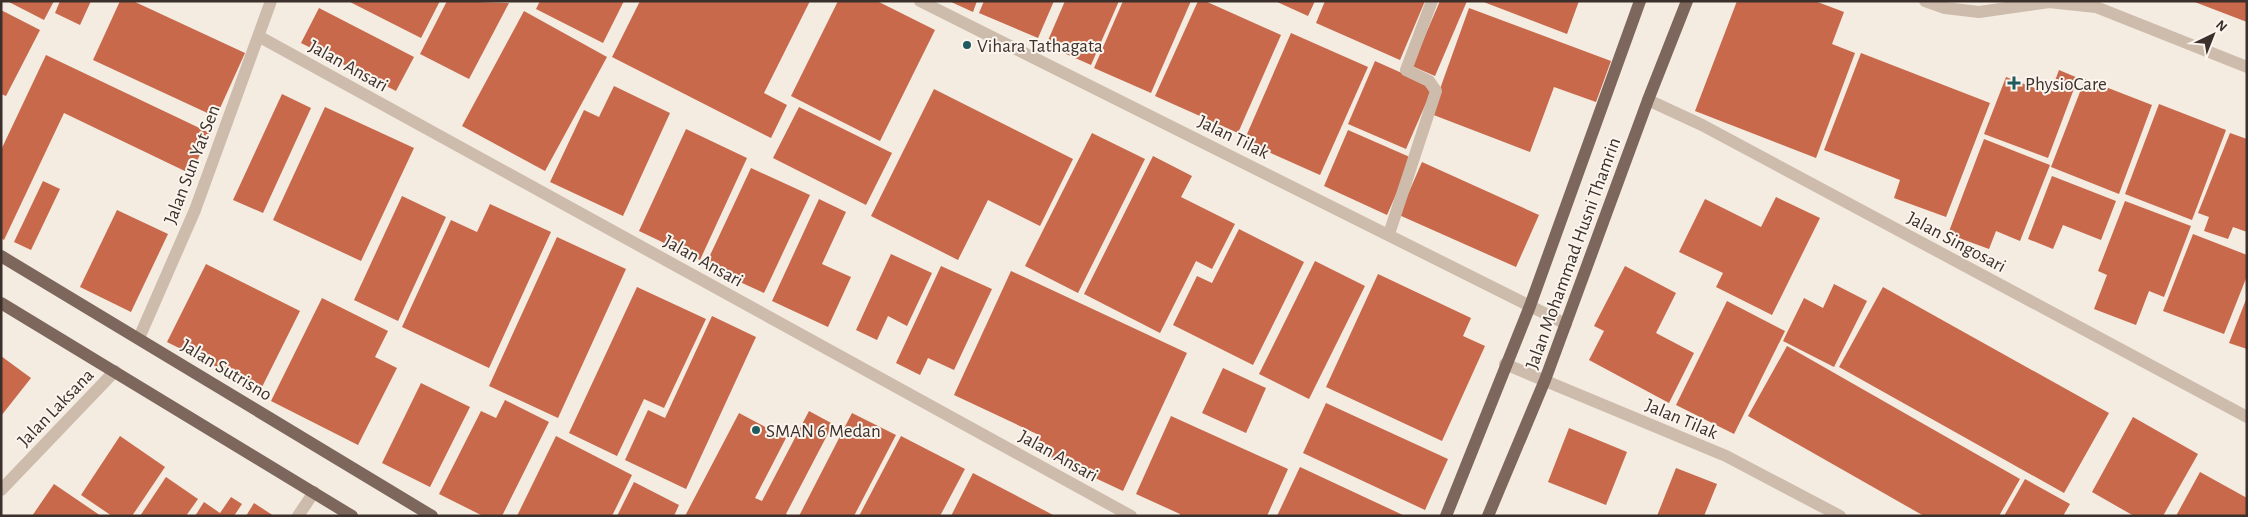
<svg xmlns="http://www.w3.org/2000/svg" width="2248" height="517" font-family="'Alegreya Sans',sans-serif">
  <rect width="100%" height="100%" fill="#f4ebe1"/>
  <!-- building -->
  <g fill="#c8694b">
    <polygon points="7,1 54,1 44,20"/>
    <polygon points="60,1 91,1 80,25 55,13"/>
    <polygon points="120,1 133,1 245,53 216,117 93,60"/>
    <polygon points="348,1 440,1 421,38"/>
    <polygon points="447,1 509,3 469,79 420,54"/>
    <polygon points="540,1 624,1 603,43 536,9"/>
    <polygon points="640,1 810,1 764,93 787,105 771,138 612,57"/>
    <polygon points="838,1 877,1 935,30 880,141 791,96"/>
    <polygon points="949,1 977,1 973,12"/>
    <polygon points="984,1 1054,1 1038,38 979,13"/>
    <polygon points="1065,1 1119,1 1091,65 1046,45"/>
    <polygon points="1123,1 1191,1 1151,93 1094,68"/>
    <polygon points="1198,1 1205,1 1281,35 1238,133 1155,96"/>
    <polygon points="1275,1 1315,1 1308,16"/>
    <polygon points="1325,1 1425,1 1400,60 1316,23"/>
    <polygon points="1440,1 1467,1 1435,76 1412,66"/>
    <polygon points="1481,1 1579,1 1567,34"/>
    <polygon points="1737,1 1815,1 1844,12 1832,44 1855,53 1816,158 1695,111"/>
    <polygon points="2192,1 2247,1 2247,22"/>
    <polygon points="319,8 414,57 396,91 301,43"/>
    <polygon points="1469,8 1611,61 1596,102 1554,87 1530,152 1431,114"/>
    <polygon points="1,10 40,30 6,96 1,94"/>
    <polygon points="524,11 607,57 545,171 462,126"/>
    <polygon points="1291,33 1368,67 1320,175 1244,141"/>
    <polygon points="1861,53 1990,103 1946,217 1894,198 1900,180 1824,150"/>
    <polygon points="46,55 210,133 191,174 64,113 4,240 1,238 1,150"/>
    <polygon points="1375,61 1433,87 1406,149 1348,124"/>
    <polygon points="2059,70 2078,78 2048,158 1984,134 2006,77 2050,94"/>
    <polygon points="2085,79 2152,105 2119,194 2051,167"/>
    <polygon points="614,86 670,113 623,216 550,182 584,110 599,117"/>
    <polygon points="934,89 1073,159 1040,226 988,200 958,260 871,216"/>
    <polygon points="282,94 311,108 263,213 233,200"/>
    <polygon points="2159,104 2226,130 2192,220 2125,194"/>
    <polygon points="325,107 414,148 361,261 273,220"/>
    <polygon points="799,107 892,153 866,205 773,158"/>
    <polygon points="686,129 747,158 700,260 639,231"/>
    <polygon points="1348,130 1412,158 1387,215 1324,186"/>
    <polygon points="1092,133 1145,159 1078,293 1025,266"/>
    <polygon points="2230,133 2247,139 2247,232 2233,227 2228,239 2204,231 2209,217 2198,213"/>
    <polygon points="1984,139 2050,165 2020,241 1996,231 1989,249 1948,234"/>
    <polygon points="1153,156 1192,176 1181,197 1235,224 1212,269 1196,261 1160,333 1084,294"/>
    <polygon points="1422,162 1539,215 1516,267 1399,215"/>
    <polygon points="751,168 810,195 764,293 705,266"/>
    <polygon points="2052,176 2116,201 2101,240 2063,225 2053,249 2028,239"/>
    <polygon points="43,181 60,189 31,250 14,242"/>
    <polygon points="402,196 446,217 398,321 354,300"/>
    <polygon points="1776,197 1820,218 1772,315 1716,287 1723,273 1679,252 1705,199 1761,227"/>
    <polygon points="819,199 846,212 822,264 851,277 828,327 772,301"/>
    <polygon points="2125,201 2191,226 2164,297 2149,291 2136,325 2094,309 2107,275 2098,271"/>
    <polygon points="490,204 551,232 489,368 402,327 451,220 477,232"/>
    <polygon points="117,210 168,234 131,312 80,287"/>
    <polygon points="1239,229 1304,262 1253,365 1173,325 1197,276 1212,283"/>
    <polygon points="2193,234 2247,255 2247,276 2224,334 2163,311"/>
    <polygon points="557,237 626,269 558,418 489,386"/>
    <polygon points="891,254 932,273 907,326 888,316 877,340 856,330"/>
    <polygon points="1315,261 1365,286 1309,399 1259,374"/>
    <polygon points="206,264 300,311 261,389 167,342"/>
    <polygon points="941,266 992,289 954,370 928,358 920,375 896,363"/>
    <polygon points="1625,266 1676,293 1656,333 1694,353 1669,403 1589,360 1604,331 1594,326"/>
    <polygon points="1011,271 1187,353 1123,491 1033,449 1039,435 954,395"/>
    <polygon points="1378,274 1471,318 1463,336 1485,346 1442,441 1326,387"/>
    <polygon points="1834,284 1867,301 1834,367 1783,341 1804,298 1823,308"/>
    <polygon points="637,287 706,319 664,408 644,399 617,456 569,433"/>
    <polygon points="1883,287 2109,413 2064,493 1839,367"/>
    <polygon points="2247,297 2247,349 2229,343"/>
    <polygon points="322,298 388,331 375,357 397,368 358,445 271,401"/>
    <polygon points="1727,301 1785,331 1734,434 1676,405"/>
    <polygon points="712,316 756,337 686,489 625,460 648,410 665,418"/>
    <polygon points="1787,346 2020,479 1999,516 1924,516 1748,416"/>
    <polygon points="1,356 31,378 1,416"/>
    <polygon points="1223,368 1266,388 1246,433 1202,413"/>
    <polygon points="421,383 470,407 430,487 382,463"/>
    <polygon points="505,400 549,422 502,516 483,516 439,494 481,411 496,418"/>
    <polygon points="1326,403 1448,459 1425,510 1303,453"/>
    <polygon points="809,411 833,424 786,514 789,516 685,516 739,413 786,438 755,498 762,501"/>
    <polygon points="852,413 896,435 854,516 799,516"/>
    <polygon points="1171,416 1288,469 1267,516 1180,516 1180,514 1136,494"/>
    <polygon points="2133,417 2198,454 2163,516 2134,516 2092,492"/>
    <polygon points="1569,428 1627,452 1606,505 1548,482"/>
    <polygon points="120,436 165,467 132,516 112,516 81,495"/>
    <polygon points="556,436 632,475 612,516 517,516"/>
    <polygon points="901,436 965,469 940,516 859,516"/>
    <polygon points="1300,467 1405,516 1277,516"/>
    <polygon points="1676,468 1717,484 1704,516 1657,516"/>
    <polygon points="2200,472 2247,498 2247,516 2176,516"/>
    <polygon points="973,473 1055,516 951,516"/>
    <polygon points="166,477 198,499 186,516 140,516"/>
    <polygon points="2025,479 2070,504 2063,516 2004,516"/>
    <polygon points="634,482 679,505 674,516 617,516"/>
    <polygon points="54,484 101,516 32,516"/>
    <polygon points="231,497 242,504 234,516 195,516 204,502 220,513"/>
    <polygon points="254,503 274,516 246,516"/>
  </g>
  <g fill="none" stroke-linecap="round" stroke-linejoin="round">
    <!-- minor -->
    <g stroke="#cdbbac" stroke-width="12">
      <polyline points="920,1 1566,324"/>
      <polyline points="1925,1 1945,8 1979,12 2049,2 2096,7 2247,67"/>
      <polyline points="260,37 1131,516"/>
      <polyline points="1648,100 1702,125 2247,417"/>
      <polyline points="1389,234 1436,91 1429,81 1406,70 1432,1"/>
      <polyline points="139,338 195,210 271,1"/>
      <polyline points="1505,364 1726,456 1840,516"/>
      <polyline points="1,490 115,371"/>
      <polyline points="298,516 314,492"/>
    </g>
    <!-- major -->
    <g stroke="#7d675c" stroke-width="12">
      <polyline points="1,256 432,516"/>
      <polyline points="1,303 352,516"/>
      <polyline points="1446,516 1530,306 1640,1"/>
      <polyline points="1488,516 1545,380 1648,100 1687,1"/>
    </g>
  </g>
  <!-- markers -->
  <g fill="#1f5a5e" stroke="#fbf5ee" stroke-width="2">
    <circle cx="967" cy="45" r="5"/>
    <path d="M2011.5 75.5h5v5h5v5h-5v5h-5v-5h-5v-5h5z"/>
    <circle cx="756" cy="430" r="5"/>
  </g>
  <g text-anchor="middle" stroke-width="4" stroke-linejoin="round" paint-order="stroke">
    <!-- poi labels -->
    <g font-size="19" fill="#3b302b" stroke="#fbf5ee" text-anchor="start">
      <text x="977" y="52">Vihara Tathagata</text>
      <text x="2025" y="90">PhysioCare</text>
      <text x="766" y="437">SMAN 6 Medan</text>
    </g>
    <!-- street labels -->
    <g font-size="19" fill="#3b302b" stroke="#fbf5ee">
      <text transform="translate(349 65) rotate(29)" y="7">Jalan Ansari</text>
      <text transform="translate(1234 136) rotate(26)" y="7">Jalan Tilak</text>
      <text transform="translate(191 164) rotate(-69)" y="7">Jalan Sun Yat Sen</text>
      <text transform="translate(1957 241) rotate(28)" y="7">Jalan Singosari</text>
      <text transform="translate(1572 253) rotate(-70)" y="7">Jalan Mohammad Husni Thamrin</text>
      <text transform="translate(704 260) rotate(29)" y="7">Jalan Ansari</text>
      <text transform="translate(227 369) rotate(31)" y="7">Jalan Sutrisno</text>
      <text transform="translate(55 407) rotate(-46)" y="7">Jalan Laksana</text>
      <text transform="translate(1682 418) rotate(23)" y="7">Jalan Tilak</text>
      <text transform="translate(1059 455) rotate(29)" y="7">Jalan Ansari</text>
    </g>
  </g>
  <!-- border -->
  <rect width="2248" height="517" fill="none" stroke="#3b302b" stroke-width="5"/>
  <!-- north arrow -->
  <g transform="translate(2213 35) rotate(43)" stroke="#fbf5ee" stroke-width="4" paint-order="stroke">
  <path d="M0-4L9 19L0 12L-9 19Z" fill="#3b302b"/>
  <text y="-8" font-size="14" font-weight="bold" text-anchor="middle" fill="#3b302b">N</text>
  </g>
</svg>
